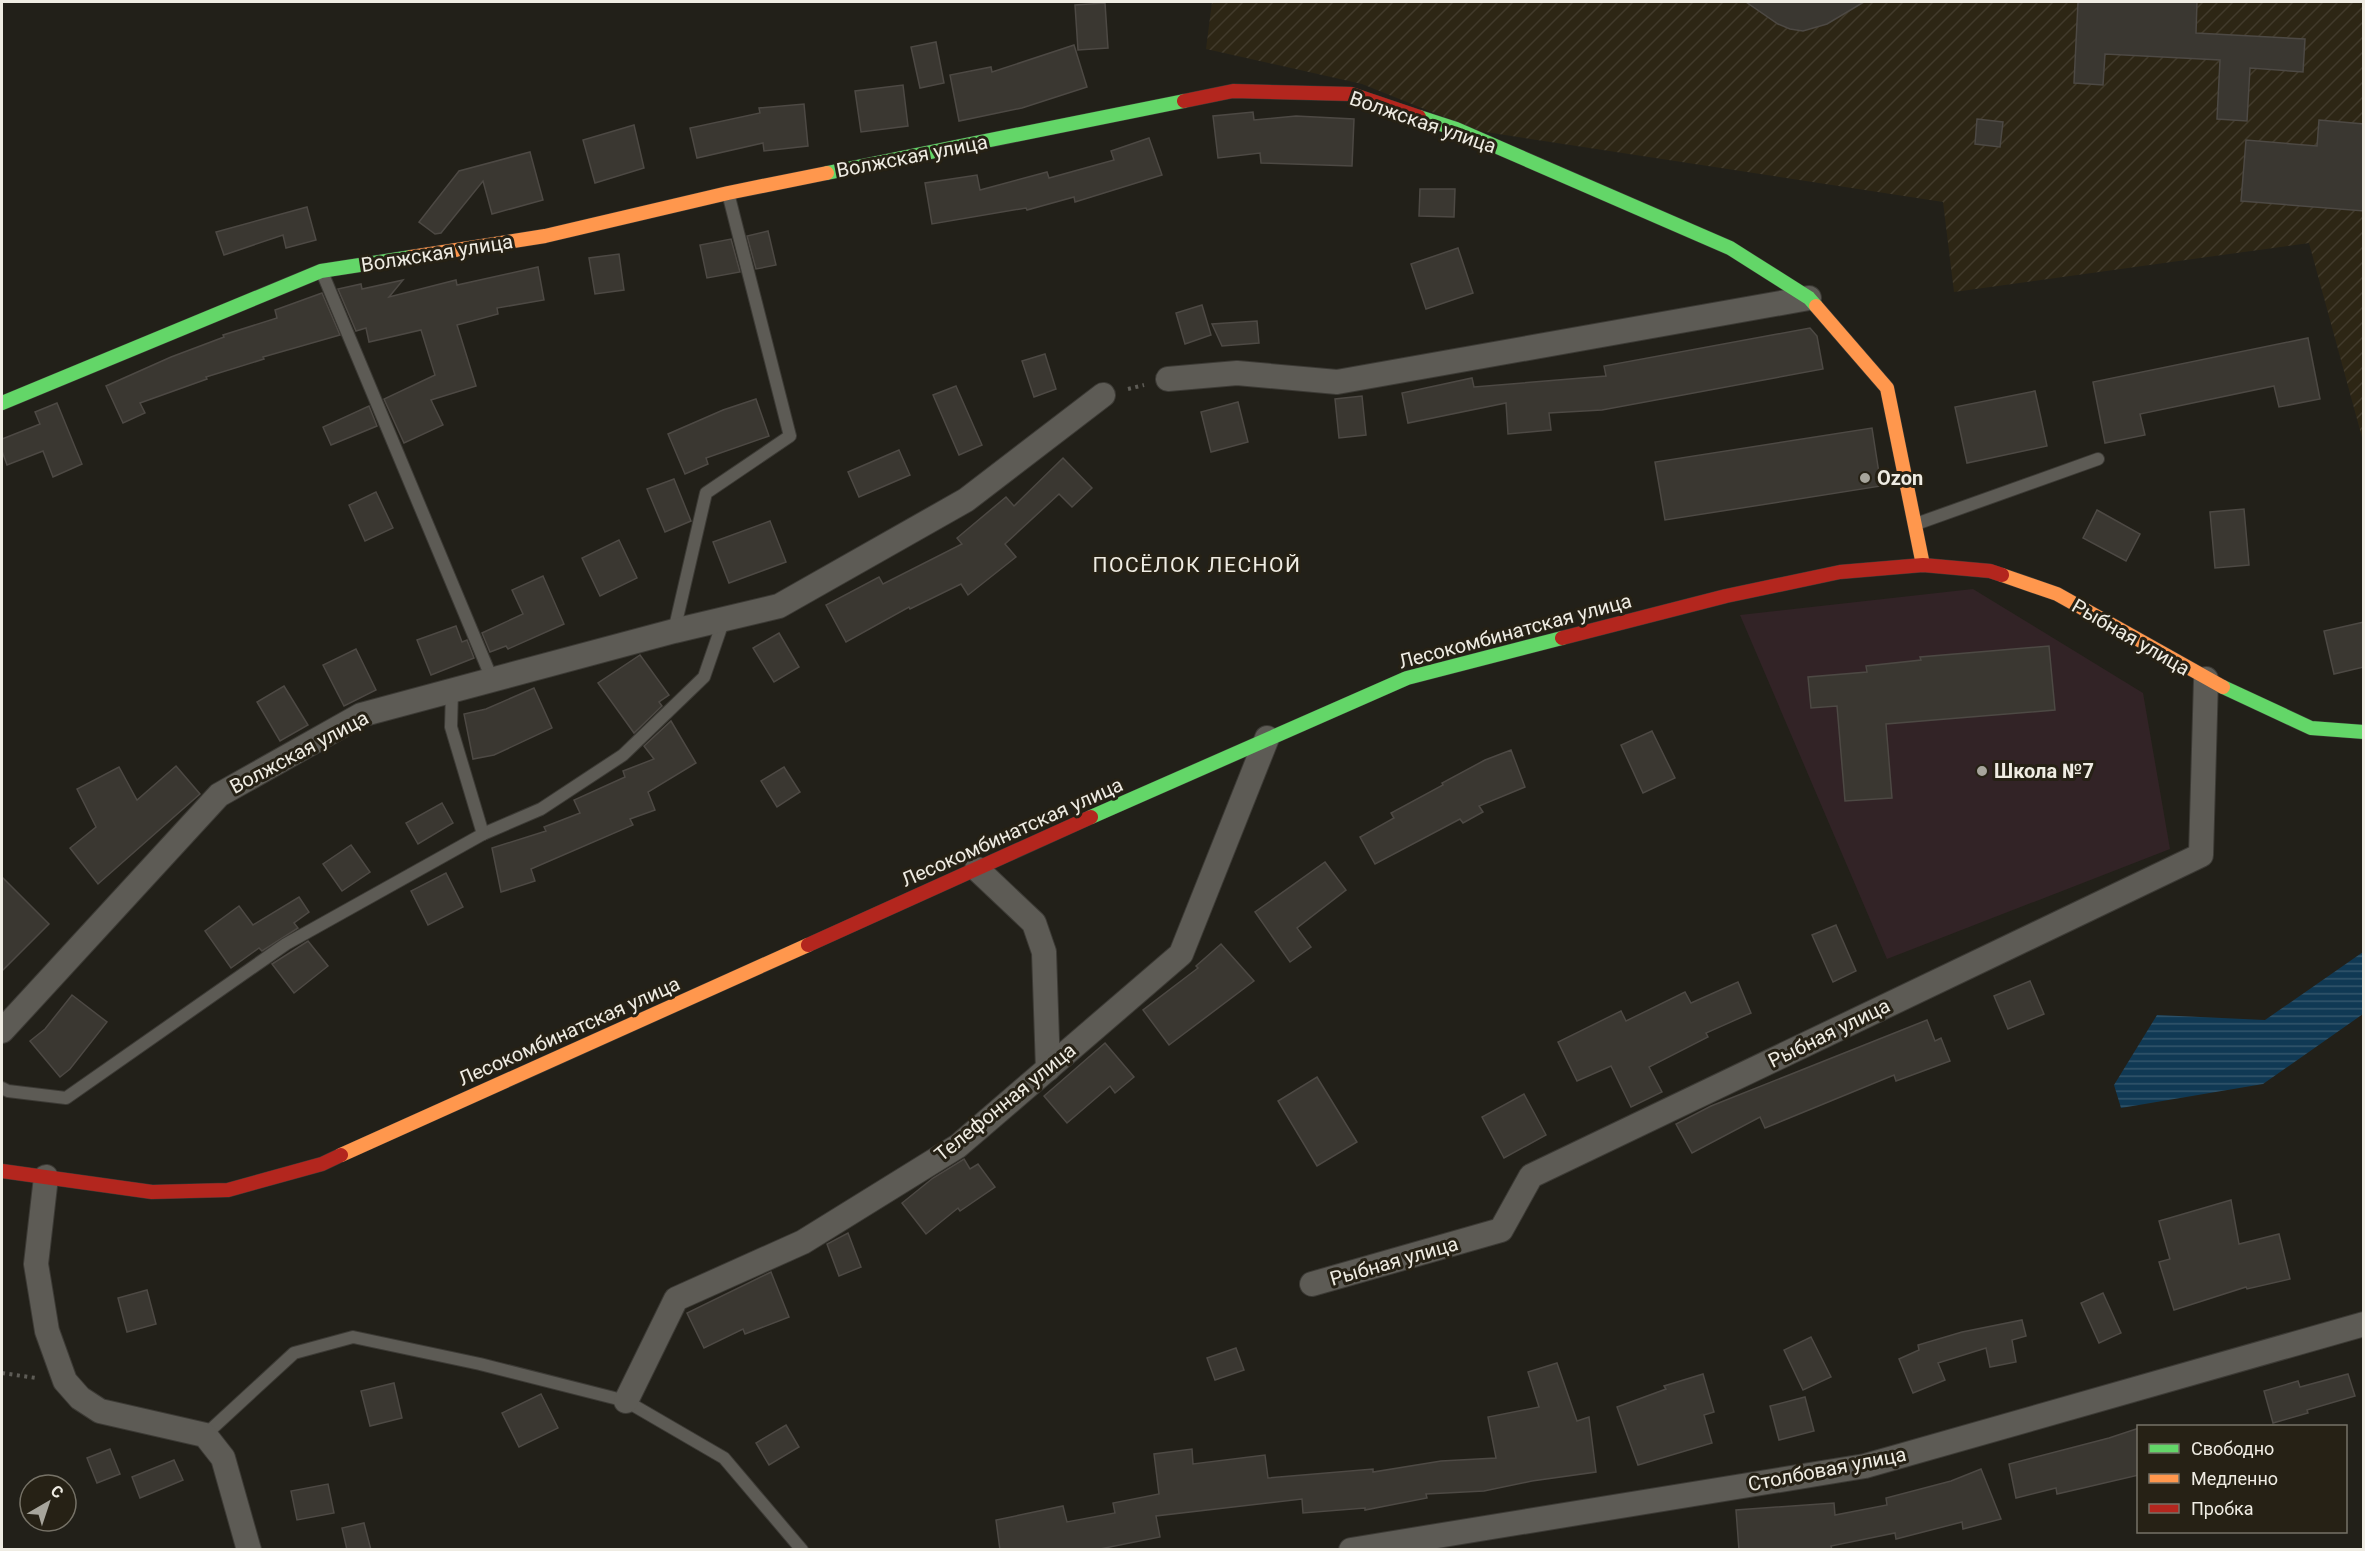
<svg xmlns="http://www.w3.org/2000/svg" width="2365" height="1551" font-family="Roboto,sans-serif">
  <defs>
    <pattern id="industrial-furrows" width="10" height="10" patternUnits="userSpaceOnUse" patternTransform="scale(1.5)"><rect width="10" height="10" fill="#2d2615"/><path d="M-1 1l2-2M0 10L10 0M9 11l2-2" fill="none" stroke="#423b2c"/></pattern>
    <pattern id="water-rules" width="6" height="5" patternUnits="userSpaceOnUse" patternTransform="scale(1.5)"><rect width="6" height="5" fill="#103954"/><path d="M0 2.5h6" fill="none" stroke="#33566c"/></pattern>
  </defs>
  <rect width="100%" height="100%" fill="#222019"/>
  <!-- industrial -->
  <polygon fill="url(#industrial-furrows)" points="1212,2 2363,2 2363,441 2309,243 1954,292 1943,202 1479,131 1362,84 1206,49"/>
  <!-- education -->
  <polygon fill="#322326" points="1973,589 2143,693 2170,849 1887,959 1740,615"/>
  <!-- water -->
  <polygon fill="url(#water-rules)" points="2363,952 2363,1014 2263,1084 2121,1108 2114,1085 2157,1015 2265,1020"/>
  <!-- building -->
  <g fill="#3a3731" stroke="#4d4944" stroke-width="1.5">
    <polygon points="1746,2 1864,2 1827,24 1803,31 1790,29 1778,24"/>
    <polygon points="2078,2 2197,2 2196,33 2305,39 2303,72 2250,68 2247,121 2217,119 2220,60 2105,54 2103,85 2074,83"/>
    <polygon points="1105,3 1108,48 1078,50 1075,5"/>
    <polygon points="936,42 944,83 920,88 911,47"/>
    <polygon points="1074,45 1087,87 1022,108 959,121 950,75 991,67 992,72"/>
    <polygon points="903,85 908,126 861,132 855,91"/>
    <polygon points="804,104 808,146 764,151 763,143 697,158 690,128 760,113 759,108"/>
    <polygon points="1253,112 1254,120 1296,116 1354,119 1352,166 1261,163 1260,153 1218,158 1213,116"/>
    <polygon points="1977,119 2003,122 2000,147 1975,144"/>
    <polygon points="2319,120 2364,124 2364,211 2241,201 2246,140 2317,146"/>
    <polygon points="634,125 644,168 595,183 583,140"/>
    <polygon points="1149,138 1162,175 1075,202 1074,197 1027,210 1026,208 932,224 925,183 977,175 980,190 1047,172 1049,178 1114,160 1111,151"/>
    <polygon points="530,152 543,200 492,214 483,181 441,233 435,234 419,222 459,171"/>
    <polygon points="1420,189 1455,189 1454,217 1419,216"/>
    <polygon points="307,207 316,240 286,248 283,235 224,255 216,232"/>
    <polygon points="768,231 776,265 756,269 747,236"/>
    <polygon points="731,239 740,272 707,278 700,245"/>
    <polygon points="1458,248 1473,293 1426,309 1411,264"/>
    <polygon points="619,254 624,290 595,294 589,258"/>
    <polygon points="538,267 544,300 497,308 498,314 457,325 476,386 431,400 443,425 404,443 384,399 435,375 421,330 369,342 366,328 356,331 338,289 361,284 362,289 403,280 389,297 456,280 457,285"/>
    <polygon points="322,293 340,335 263,357 264,359 206,377 207,379 140,403 145,413 123,423 106,386 171,357 224,337 223,335 277,318 275,310"/>
    <polygon points="1202,305 1211,335 1185,344 1176,313"/>
    <polygon points="1257,321 1259,343 1222,346 1212,324"/>
    <polygon points="1810,328 1817,336 1823,369 1602,410 1549,413 1551,430 1508,434 1506,403 1408,423 1402,393 1472,378 1474,387 1606,376 1604,366"/>
    <polygon points="2308,338 2320,399 2279,407 2274,386 2140,414 2145,435 2105,443 2093,382"/>
    <polygon points="1045,354 1056,389 1034,397 1022,361"/>
    <polygon points="956,386 982,445 959,455 933,395"/>
    <polygon points="2035,391 2047,446 1967,463 1955,407"/>
    <polygon points="1362,396 1366,435 1339,438 1335,399"/>
    <polygon points="756,399 769,436 706,458 708,464 685,474 668,434 723,410"/>
    <polygon points="1238,402 1248,442 1211,452 1201,412"/>
    <polygon points="57,403 82,464 53,477 43,451 7,465 2,451 2,439 40,424 35,412"/>
    <polygon points="369,406 377,426 331,445 323,427"/>
    <polygon points="1872,428 1881,486 1665,520 1655,462"/>
    <polygon points="899,450 910,475 859,497 848,472"/>
    <polygon points="1063,458 1092,488 1072,507 1059,494 1005,544 1016,557 968,595 961,584 910,609 909,607 846,642 826,605 879,577 883,584 962,544 957,538 1006,497 1014,506"/>
    <polygon points="674,479 691,521 665,532 647,489"/>
    <polygon points="376,492 393,528 365,541 349,505"/>
    <polygon points="2244,509 2249,565 2215,568 2210,512"/>
    <polygon points="2097,510 2140,534 2126,561 2083,538"/>
    <polygon points="770,521 786,562 729,583 713,542"/>
    <polygon points="619,540 637,578 600,596 582,558"/>
    <polygon points="543,576 564,624 508,649 506,646 490,652 482,633 523,614 512,590"/>
    <polygon points="2364,622 2364,667 2334,674 2324,631"/>
    <polygon points="456,626 462,642 467,640 474,658 431,675 417,640"/>
    <polygon points="779,633 799,667 774,682 753,648"/>
    <polygon points="2049,646 2055,710 1886,724 1892,798 1845,801 1837,706 1811,708 1808,677 1867,672 1866,666 1921,660 1920,657"/>
    <polygon points="356,649 376,690 344,706 323,665"/>
    <polygon points="640,655 669,695 659,702 662,706 634,733 598,683"/>
    <polygon points="284,686 308,725 280,741 257,702"/>
    <polygon points="534,688 552,728 494,755 473,759 464,714 486,709"/>
    <polygon points="671,721 696,763 648,792 655,810 630,819 633,825 531,869 535,881 501,892 492,848 546,831 544,827 580,813 574,800 625,777 623,771 654,759 644,746"/>
    <polygon points="1652,731 1675,778 1643,793 1621,745"/>
    <polygon points="1511,750 1525,787 1479,806 1483,812 1463,823 1460,819 1375,864 1360,837 1394,818 1391,813 1443,785 1442,783 1485,760"/>
    <polygon points="176,766 200,794 98,884 70,848 96,827 77,789 119,767 137,800"/>
    <polygon points="784,767 800,792 777,807 761,781"/>
    <polygon points="442,803 453,823 418,844 406,823"/>
    <polygon points="351,845 370,872 342,891 323,864"/>
    <polygon points="1325,862 1346,890 1297,928 1311,947 1290,962 1255,912"/>
    <polygon points="446,873 463,907 428,925 411,891"/>
    <polygon points="2,877 49,924 2,971"/>
    <polygon points="299,897 309,912 294,923 298,928 262,951 259,948 231,968 205,931 239,906 253,925"/>
    <polygon points="1836,925 1856,971 1833,982 1812,935"/>
    <polygon points="308,941 328,966 294,993 272,964"/>
    <polygon points="1221,944 1254,981 1169,1045 1143,1010 1198,968 1196,966"/>
    <polygon points="2030,981 2044,1014 2008,1029 1994,996"/>
    <polygon points="1738,982 1751,1013 1706,1033 1708,1037 1649,1067 1662,1092 1631,1107 1611,1066 1577,1081 1558,1042 1621,1011 1626,1021 1685,992 1691,1003"/>
    <polygon points="72,995 107,1022 70,1069 60,1077 30,1041 45,1029"/>
    <polygon points="1927,1020 1935,1041 1941,1038 1950,1061 1896,1081 1894,1075 1765,1128 1760,1117 1692,1153 1676,1124 1711,1106"/>
    <polygon points="1105,1043 1134,1077 1115,1093 1110,1086 1067,1123 1044,1096"/>
    <polygon points="1317,1077 1357,1142 1317,1166 1278,1101"/>
    <polygon points="1524,1094 1546,1135 1504,1158 1482,1117"/>
    <polygon points="964,1159 970,1169 978,1164 995,1187 960,1211 958,1208 926,1234 902,1203 933,1178"/>
    <polygon points="2231,1200 2239,1244 2279,1234 2290,1279 2247,1289 2246,1287 2174,1310 2159,1262 2170,1259 2159,1221"/>
    <polygon points="848,1233 861,1267 839,1276 827,1244"/>
    <polygon points="771,1272 789,1317 745,1334 743,1329 704,1348 687,1313"/>
    <polygon points="147,1290 156,1324 127,1332 118,1298"/>
    <polygon points="2103,1293 2121,1333 2099,1343 2081,1303"/>
    <polygon points="2022,1320 2026,1336 2012,1340 2016,1362 1990,1367 1986,1348 1938,1363 1945,1380 1913,1393 1899,1359 1919,1350 1918,1345 1962,1332"/>
    <polygon points="1811,1337 1831,1377 1803,1390 1784,1350"/>
    <polygon points="1236,1348 1244,1370 1215,1380 1207,1358"/>
    <polygon points="1557,1363 1577,1421 1589,1417 1596,1472 1532,1481 1484,1491 1426,1494 1427,1498 1365,1510 1365,1508 1303,1513 1302,1499 1156,1516 1160,1537 1095,1550 1000,1550 996,1520 1063,1506 1067,1522 1115,1513 1113,1503 1159,1494 1154,1454 1192,1449 1193,1464 1265,1455 1268,1478 1373,1469 1373,1472 1441,1461 1496,1458 1488,1417 1539,1407 1528,1372"/>
    <polygon points="1703,1374 1714,1412 1704,1415 1712,1443 1638,1465 1617,1407 1666,1389 1664,1386"/>
    <polygon points="2348,1374 2355,1396 2307,1410 2308,1413 2273,1423 2264,1391 2298,1381 2300,1387"/>
    <polygon points="394,1383 402,1418 370,1426 361,1391"/>
    <polygon points="541,1394 558,1428 519,1447 502,1413"/>
    <polygon points="1805,1397 1814,1431 1779,1440 1770,1406"/>
    <polygon points="786,1425 799,1447 769,1465 756,1443"/>
    <polygon points="2139,1428 2139,1475 2057,1494 2056,1488 2016,1498 2009,1464 2109,1438"/>
    <polygon points="110,1449 120,1474 97,1483 87,1458"/>
    <polygon points="174,1460 183,1480 140,1498 132,1477"/>
    <polygon points="1981,1469 2001,1519 1963,1529 1962,1522 1896,1539 1895,1533 1831,1546 1832,1550 1739,1550 1736,1510 1834,1503 1835,1515 1887,1505 1886,1498 1951,1481"/>
    <polygon points="328,1484 334,1513 297,1520 291,1491"/>
    <polygon points="364,1523 371,1550 347,1550 342,1528"/>
  </g>
  <g fill="none" stroke-linecap="round" stroke-linejoin="round">
    <!-- lane casing -->
    <g stroke="#3c3a35" stroke-width="14">
      <g id="lane">
        <polyline points="322,272 492,679"/>
        <polyline points="1916,524 2098,459"/>
        <polyline points="674,631 706,493 790,436 728,193"/>
        <polyline points="483,834 541,809 623,755 704,677 724,619"/>
        <polyline points="2,1088 8,1091 66,1098 286,944 483,834 451,727 452,690"/>
        <polyline points="205,1435 294,1353 353,1337 480,1364 626,1401 724,1458 802,1550"/>
      </g>
    </g>
    <!-- street casing -->
    <g stroke="#3c3a35" stroke-width="26">
      <g id="street">
        <polyline points="1168,379 1237,373 1337,382 1809,298"/>
        <polyline points="977,869 1034,923 1044,952 1048,1069"/>
        <polyline points="2,1031 219,795 361,715 674,631 779,606 966,500 1103,395"/>
        <polyline points="46,1177 36,1264 47,1331 65,1381 80,1398 100,1411 205,1435 223,1458 249,1550"/>
        <polyline points="1312,1284 1501,1230 1531,1176 2201,855 2206,679"/>
        <polyline points="626,1401 676,1299 803,1242 958,1146 1181,954 1267,738"/>
        <polyline points="1351,1550 1865,1466 2364,1324"/>
      </g>
    </g>
    <!-- fast casing -->
    <g stroke="#3c3a35" stroke-width="15">
      <g id="fast">
        <polyline points="1419,117 1456,129 1730,248 1809,298 1816,306"/>
        <polyline points="827,173 1184,101"/>
        <polyline points="2,403 321,271 411,257"/>
        <polyline points="2223,687 2311,728 2364,732"/>
        <polyline points="1091,817 1407,678 1562,638"/>
      </g>
    </g>
    <!-- slow casing -->
    <g stroke="#3c3a35" stroke-width="15">
      <g id="slow">
        <polyline points="411,257 545,236 728,193 827,173"/>
        <polyline points="1816,306 1887,388 1923,565"/>
        <polyline points="2002,575 2057,594 2223,687"/>
        <polyline points="341,1155 808,945"/>
      </g>
    </g>
    <!-- jam casing -->
    <g stroke="#3c3a35" stroke-width="15">
      <g id="jam">
        <polyline points="1184,101 1233,91 1351,94 1419,117"/>
        <polyline points="1562,638 1726,596 1840,572 1923,565 1990,571 2002,575"/>
        <polyline points="808,945 1091,817"/>
        <polyline points="2,1171 152,1192 228,1190 322,1164 341,1155"/>
      </g>
    </g>
    <!-- path -->
    <g stroke="#5e5c56" stroke-width="4" stroke-dasharray="3 4.5" stroke-linecap="butt">
      <polyline points="1128,389 1144,385"/>
      <polyline points="2,1373 36,1378"/>
    </g>
    <!-- lane -->
    <use href="#lane" stroke="#5d5b55" stroke-width="12"/>
    <!-- street -->
    <use href="#street" stroke="#5d5b55" stroke-width="24"/>
    <!-- fast -->
    <use href="#fast" stroke="#63d668" stroke-width="14"/>
    <!-- slow -->
    <use href="#slow" stroke="#ff974d" stroke-width="14"/>
    <!-- jam -->
    <use href="#jam" stroke="#b3261e" stroke-width="14"/>
  </g>
  <!-- markers -->
  <g fill="#a7a59c" stroke="#262115" stroke-width="2">
    <circle cx="1865" cy="478" r="6"/>
    <circle cx="1982" cy="771" r="6"/>
  </g>
  <g text-anchor="middle" stroke-width="6" stroke-linejoin="round" paint-order="stroke">
    <!-- street labels -->
    <g font-size="20" fill="#efece3" stroke="#262115">
      <text transform="translate(1423 122) rotate(19)" y="7">Волжская улица</text>
      <text transform="translate(912 156) rotate(-11)" y="7">Волжская улица</text>
      <text transform="translate(437 253) rotate(-9)" y="7">Волжская улица</text>
      <text transform="translate(1515 631) rotate(-15)" y="7">Лесокомбинатская улица</text>
      <text transform="translate(2131 637) rotate(30)" y="7">Рыбная улица</text>
      <text transform="translate(299 752) rotate(-28)" y="7">Волжская улица</text>
      <text transform="translate(1012 832) rotate(-24)" y="7">Лесокомбинатская улица</text>
      <text transform="translate(569 1031) rotate(-24)" y="7">Лесокомбинатская улица</text>
      <text transform="translate(1829 1033) rotate(-26)" y="7">Рыбная улица</text>
      <text transform="translate(1005 1102) rotate(-39)" y="7">Телефонная улица</text>
      <text transform="translate(1394 1261) rotate(-16)" y="7">Рыбная улица</text>
      <text transform="translate(1827 1469) rotate(-11)" y="7">Столбовая улица</text>
    </g>
    <!-- poi labels -->
    <g font-size="20" font-weight="bold" fill="#efece3" stroke="#262115" text-anchor="start">
      <text x="1877" y="485">Ozon</text>
      <text x="1994" y="778">Школа №7</text>
    </g>
    <!-- neighbourhood labels -->
    <g font-size="21" letter-spacing="1.5" fill="#efece3" stroke="#262115">
      <text x="1197" y="572">ПОСЁЛОК ЛЕСНОЙ</text>
    </g>
  </g>
  <!-- border -->
  <rect width="2365" height="1551" fill="none" stroke="#efece3" stroke-width="6"/>
  <!-- legend -->
  <rect x="2137" y="1425" width="210" height="108" fill="#262115" stroke="#767267" stroke-width="1.5"/>
  <rect x="2149" y="1444" width="30" height="9" fill="#63d668" stroke="#767267" stroke-width="1.5"/>
  <text x="2191" y="1455" font-size="18" fill="#efece3">Свободно</text>
  <rect x="2149" y="1474" width="30" height="9" fill="#ff974d" stroke="#767267" stroke-width="1.5"/>
  <text x="2191" y="1485" font-size="18" fill="#efece3">Медленно</text>
  <rect x="2149" y="1504" width="30" height="9" fill="#b3261e" stroke="#767267" stroke-width="1.5"/>
  <text x="2191" y="1515" font-size="18" fill="#efece3">Пробка</text>
  <!-- north arrow -->
  <g transform="translate(48 1503) rotate(39)"><circle r="28" fill="#262115" stroke="#767267" stroke-width="1.5"/>
  <path d="M0-4.5L10 22L0 15L-10 22Z" fill="#a7a59c"/>
  <text y="-9" font-size="16" font-weight="bold" text-anchor="middle" fill="#efece3">С</text>
  </g>
</svg>
